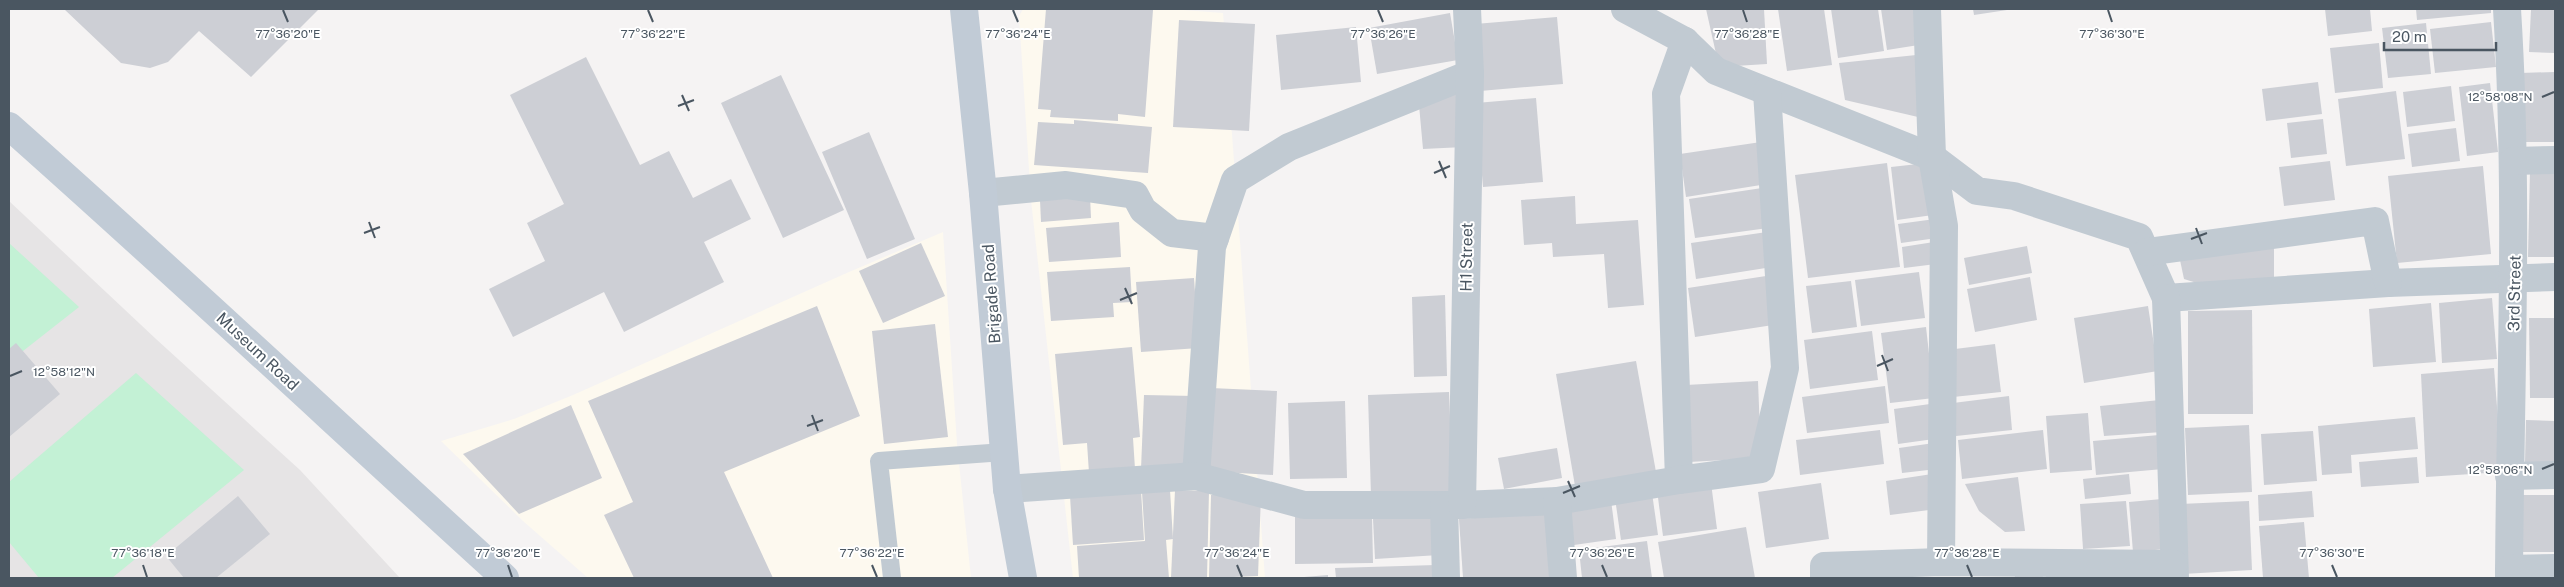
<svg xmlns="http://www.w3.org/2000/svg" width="2564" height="587" font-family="'Public Sans',sans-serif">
  <rect width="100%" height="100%" fill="#f5f3f3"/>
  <!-- commercial -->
  <g fill="#fdf9ef">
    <polygon points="1023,9 1170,9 1223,13 1265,578 1073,578 1031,200 1019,16"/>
    <polygon points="943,232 957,444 971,578 588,578 523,521 441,441 514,419 573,395 849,272"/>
  </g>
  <!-- education -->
  <polygon fill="#e6e4e5" points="9,201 156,339 300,470 400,578 9,578"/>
  <!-- green -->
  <g fill="#c3f1d5">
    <polygon points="9,243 79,307 9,362"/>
    <polygon points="136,373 244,470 112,578 39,578 9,542 9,482"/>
  </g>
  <!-- building -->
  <g fill="#cdcfd5">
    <polygon points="64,9 319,9 251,77 199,31 168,62 150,68 121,63"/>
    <polygon points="1046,9 1153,10 1145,117 1118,114 1118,121 1050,117 1051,110 1038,109"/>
    <polygon points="1706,9 1764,9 1767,64 1719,67"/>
    <polygon points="1778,9 1824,9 1832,65 1787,71"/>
    <polygon points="1831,9 1878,9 1884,51 1838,58"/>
    <polygon points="1881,9 1920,9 1925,44 1887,50"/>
    <polygon points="1973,9 2007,9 2007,10 1974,15"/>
    <polygon points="2325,9 2370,9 2372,31 2328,36"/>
    <polygon points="2416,9 2491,9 2491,13 2417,20"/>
    <polygon points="2531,9 2555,9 2555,53 2529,52"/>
    <polygon points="1450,13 1458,60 1377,74 1369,28"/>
    <polygon points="1557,17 1563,84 1480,91 1475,24"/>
    <polygon points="1179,20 1255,24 1249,131 1173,127"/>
    <polygon points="2491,22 2496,67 2435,73 2430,29"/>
    <polygon points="2426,23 2431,74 2388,78 2382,28"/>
    <polygon points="1356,27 1361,82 1281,90 1276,35"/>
    <polygon points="2379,43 2383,88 2335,93 2330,48"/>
    <polygon points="1926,54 1918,117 1845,100 1839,63"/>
    <polygon points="586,57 640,165 669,151 693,198 731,179 751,219 704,242 724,282 624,332 604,292 513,337 489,289 545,261 527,223 564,204 510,95"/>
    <polygon points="2555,72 2555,142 2521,142 2520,73"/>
    <polygon points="781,75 844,210 783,238 721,103"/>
    <polygon points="2318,82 2322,114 2266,121 2262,89"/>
    <polygon points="2490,83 2498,152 2467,156 2459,87"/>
    <polygon points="2451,86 2455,121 2407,127 2403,92"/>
    <polygon points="1456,89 1464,147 1423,149 1419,105"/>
    <polygon points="2396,91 2405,159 2346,166 2338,99"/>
    <polygon points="1536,98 1543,182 1483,187 1476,103"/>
    <polygon points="2323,119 2327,154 2291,158 2287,123"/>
    <polygon points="1074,120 1152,127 1148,173 1034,165 1038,122 1074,124"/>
    <polygon points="2456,128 2460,161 2412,167 2408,134"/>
    <polygon points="869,132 915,239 867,259 822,152"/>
    <polygon points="1761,142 1767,184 1686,197 1680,154"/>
    <polygon points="2330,161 2335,200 2284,206 2279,167"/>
    <polygon points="1887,163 1900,267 1808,278 1795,175"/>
    <polygon points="1927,163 1933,215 1897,220 1891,167"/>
    <polygon points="2483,166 2491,254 2397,263 2388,176"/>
    <polygon points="2530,170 2555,170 2555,257 2528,257"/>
    <polygon points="1762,188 1768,228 1695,238 1689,199"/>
    <polygon points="1090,196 1091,218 1041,222 1040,200"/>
    <polygon points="1575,196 1576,224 1638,220 1644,305 1608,308 1604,254 1553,257 1552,243 1524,245 1521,200"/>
    <polygon points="1935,219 1937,238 1901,243 1898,224"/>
    <polygon points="1119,222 1121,257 1049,262 1046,228"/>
    <polygon points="1767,232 1772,267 1696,279 1691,243"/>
    <polygon points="1934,242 1936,264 1904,268 1902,247"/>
    <polygon points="921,243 945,296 883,323 859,271"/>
    <polygon points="2274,244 2274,278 2200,284 2184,279 2180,260"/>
    <polygon points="2027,246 2032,273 1969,285 1964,258"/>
    <polygon points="1130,267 1132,302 1113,303 1114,317 1051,321 1047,272"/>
    <polygon points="1919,272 1925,318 1861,326 1855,280"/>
    <polygon points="1766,276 1773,325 1695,337 1688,288"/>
    <polygon points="2030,277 2037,320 1975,332 1967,289"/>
    <polygon points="1194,278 1199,348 1141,352 1136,282"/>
    <polygon points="1851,281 1857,327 1812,333 1806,286"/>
    <polygon points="1445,295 1447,376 1414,377 1412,297"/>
    <polygon points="2492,298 2497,359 2442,363 2439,303"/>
    <polygon points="2431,303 2436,362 2373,367 2369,309"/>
    <polygon points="817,306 860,416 724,472 773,578 634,578 604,515 633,502 588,401"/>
    <polygon points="2148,306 2158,371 2084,383 2074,318"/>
    <polygon points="2252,310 2253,414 2188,414 2188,311"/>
    <polygon points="2529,318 2555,318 2555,398 2530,398"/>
    <polygon points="935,324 948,437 884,444 872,331"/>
    <polygon points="1926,327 1934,398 1890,403 1881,333"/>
    <polygon points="1872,331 1878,380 1810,389 1804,340"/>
    <polygon points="16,343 60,394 9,437 9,349"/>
    <polygon points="1995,344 2001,392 1953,397 1947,350"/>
    <polygon points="1132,347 1140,437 1133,438 1135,469 1089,473 1087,443 1063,445 1055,354"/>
    <polygon points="1636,361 1656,472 1575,486 1556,374"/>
    <polygon points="2494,368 2502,472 2426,477 2421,374"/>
    <polygon points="1758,381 1761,458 1689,462 1686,385"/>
    <polygon points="1885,386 1889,423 1807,433 1802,397"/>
    <polygon points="1211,388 1277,391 1273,475 1206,471"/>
    <polygon points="1449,392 1453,493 1371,496 1368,395"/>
    <polygon points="1144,395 1195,396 1193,470 1141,469"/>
    <polygon points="2009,396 2012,430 1956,436 1953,403"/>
    <polygon points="2160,400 2162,432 2104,436 2100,406"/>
    <polygon points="1345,401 1347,478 1290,479 1288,403"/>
    <polygon points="1930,404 1934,439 1898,444 1894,409"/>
    <polygon points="571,405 602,478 519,514 463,454"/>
    <polygon points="2088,413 2092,470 2050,473 2046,416"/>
    <polygon points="2415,417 2418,449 2351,455 2352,473 2322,475 2318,426"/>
    <polygon points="2526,420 2555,421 2555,463 2525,463"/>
    <polygon points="2249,425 2252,492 2188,495 2185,428"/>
    <polygon points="1880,430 1884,464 1800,475 1796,440"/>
    <polygon points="2043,430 2047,469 1962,479 1958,440"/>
    <polygon points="2313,431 2317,481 2264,485 2261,434"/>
    <polygon points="2159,435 2163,469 2096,475 2093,441"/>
    <polygon points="1934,443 1937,469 1902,473 1899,448"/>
    <polygon points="1557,448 1562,478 1504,489 1498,458"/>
    <polygon points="2417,457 2419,483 2361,487 2359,462"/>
    <polygon points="1932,474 1937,509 1890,515 1886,481"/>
    <polygon points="2129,474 2131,494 2085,499 2083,479"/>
    <polygon points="2018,477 2025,531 2005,532 1979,511 1965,484"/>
    <polygon points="1711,483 1717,529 1663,536 1657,490"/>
    <polygon points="1821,483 1829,539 1766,548 1758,492"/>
    <polygon points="1170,490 1173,539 1166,540 1169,578 1079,578 1077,546 1145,541 1142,492"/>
    <polygon points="1175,490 1209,491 1207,578 1171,578"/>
    <polygon points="1141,491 1144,540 1073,545 1070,496"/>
    <polygon points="2312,491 2314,517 2259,521 2258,495"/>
    <polygon points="1652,493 1658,535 1621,540 1615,498"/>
    <polygon points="1211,495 1261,495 1258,576 1209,578"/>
    <rect x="2520" y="495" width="35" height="57"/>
    <polygon points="238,496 270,534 216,578 184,578 166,556"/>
    <polygon points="2162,499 2166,549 2133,552 2129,502"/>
    <polygon points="1611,500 1616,539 1574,545 1569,506"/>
    <polygon points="2126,501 2130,546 2083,549 2080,504"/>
    <polygon points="2249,501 2252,570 2183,574 2180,504"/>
    <polygon points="1549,513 1553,578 1463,578 1459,519"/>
    <polygon points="1295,516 1372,516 1373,563 1295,564"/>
    <polygon points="1437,516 1439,555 1375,559 1373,519"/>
    <polygon points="2304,522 2309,578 2263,578 2259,526"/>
    <polygon points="1746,527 1755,578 1664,578 1658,542"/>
    <polygon points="1647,541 1652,578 1582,578 1579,550"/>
    <polygon points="1436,565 1437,578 1336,578 1335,568"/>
    <polygon points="2014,568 2042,568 2043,578 2015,578"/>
    <polygon points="2093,569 2093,578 2046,578 2046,570"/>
    <polygon points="2159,571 2159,578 2098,578 2098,573"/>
    <polygon points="1328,575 1328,578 1304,578 1304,577"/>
  </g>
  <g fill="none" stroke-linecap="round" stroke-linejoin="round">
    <!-- lane -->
    <polyline stroke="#c1cad2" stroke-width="18" points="892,578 879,461 1004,452"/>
    <!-- street -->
    <g stroke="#c1cad2" stroke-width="28">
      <polyline points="1625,9 1685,41 1716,71 1932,157 1977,191 2014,196 2139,237 2166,298 2388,283 2555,277"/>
      <polyline points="1927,9 1932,157 1944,226 1941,562"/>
      <path d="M 2507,9 C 2519,199 2510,388 2509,578"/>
      <polyline points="2513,161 2555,160"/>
      <polyline points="983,193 1066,185 1135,195 1143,210 1172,233 1215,238"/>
      <polyline points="2147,252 2375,221 2388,283"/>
      <polyline points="2166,298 2175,578"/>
      <polyline points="1196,476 1212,247 1235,180 1289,147 1470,74"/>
      <polyline points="2509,476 2555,475"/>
      <polyline points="1679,480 1666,94 1685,41"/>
      <polyline points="1007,489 1196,476 1304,505 1462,505 1557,501 1679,480 1761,469 1785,368 1767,92"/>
      <polyline points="1557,501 1563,578"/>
      <polyline points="1444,505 1446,578"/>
      <polyline points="1462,505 1470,74 1467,9"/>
      <polyline points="2509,569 2555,568"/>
      <polyline points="1824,578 1824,566 1941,562 2174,564"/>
    </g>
    <!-- secondary -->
    <g stroke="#c1cbd6" stroke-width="28">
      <polyline points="964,9 983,193 1007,489 1023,578"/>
      <path d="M 9,126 C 176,274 339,427 505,578"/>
    </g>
  </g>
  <!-- ticks -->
  <path fill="none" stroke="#4a5661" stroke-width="2" d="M 283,10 L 288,22M 648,10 L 653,22M 1013,10 L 1018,22M 1378,10 L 1383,22M 1743,10 L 1747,22M 2108,10 L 2112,22M 682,95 L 689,111M 2542,97 L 2554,92M 678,106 L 694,100M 1439,161 L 1446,178M 1434,173 L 1450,166M 369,222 L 375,238M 2196,228 L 2202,244M 364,233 L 380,227M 2191,239 L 2207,233M 1125,288 L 1132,304M 1120,300 L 1137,293M 1882,355 L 1888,371M 1877,366 L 1893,359M 10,376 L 22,371M 812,415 L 818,431M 807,426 L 823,420M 2542,469 L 2554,464M 1568,481 L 1575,497M 1563,493 L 1580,486M 143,565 L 147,577M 508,565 L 512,577M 872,565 L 877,577M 1237,565 L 1242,577M 1602,565 L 1607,577M 1967,565 L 1972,577M 2332,565 L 2337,577"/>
  <g text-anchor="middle" stroke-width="4" stroke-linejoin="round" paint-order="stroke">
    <!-- street labels -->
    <g font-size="16" fill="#4a5661" stroke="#fff">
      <text transform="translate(1466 257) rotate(-89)" y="6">H1 Street</text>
      <text transform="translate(2514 293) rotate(-89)" y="6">3rd Street</text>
      <text transform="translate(991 294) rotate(-94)" y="6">Brigade Road</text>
      <text transform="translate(258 351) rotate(43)" y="6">Museum Road</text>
    </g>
  </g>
  <g font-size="12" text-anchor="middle" fill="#4a5661" stroke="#fff" stroke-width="4" stroke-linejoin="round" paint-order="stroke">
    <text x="288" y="38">77°36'20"E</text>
    <text x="653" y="38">77°36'22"E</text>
    <text x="1018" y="38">77°36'24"E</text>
    <text x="1383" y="38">77°36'26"E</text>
    <text x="1747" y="38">77°36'28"E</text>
    <text x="2112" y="38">77°36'30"E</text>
    <text x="2500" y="101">12°58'08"N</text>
    <text x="64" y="376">12°58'12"N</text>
    <text x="2500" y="474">12°58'06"N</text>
    <text x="143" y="557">77°36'18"E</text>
    <text x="508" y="557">77°36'20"E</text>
    <text x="872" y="557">77°36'22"E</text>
    <text x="1237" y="557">77°36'24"E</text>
    <text x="1602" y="557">77°36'26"E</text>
    <text x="1967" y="557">77°36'28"E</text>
    <text x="2332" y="557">77°36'30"E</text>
  </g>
  <!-- border -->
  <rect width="2564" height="587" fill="none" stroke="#4a5661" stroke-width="20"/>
  <!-- scale -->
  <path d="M2384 42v8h112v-8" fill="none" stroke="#4a5661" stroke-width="2.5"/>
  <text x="2392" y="42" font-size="15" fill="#4a5661" stroke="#ffffff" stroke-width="4" paint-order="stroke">20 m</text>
</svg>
